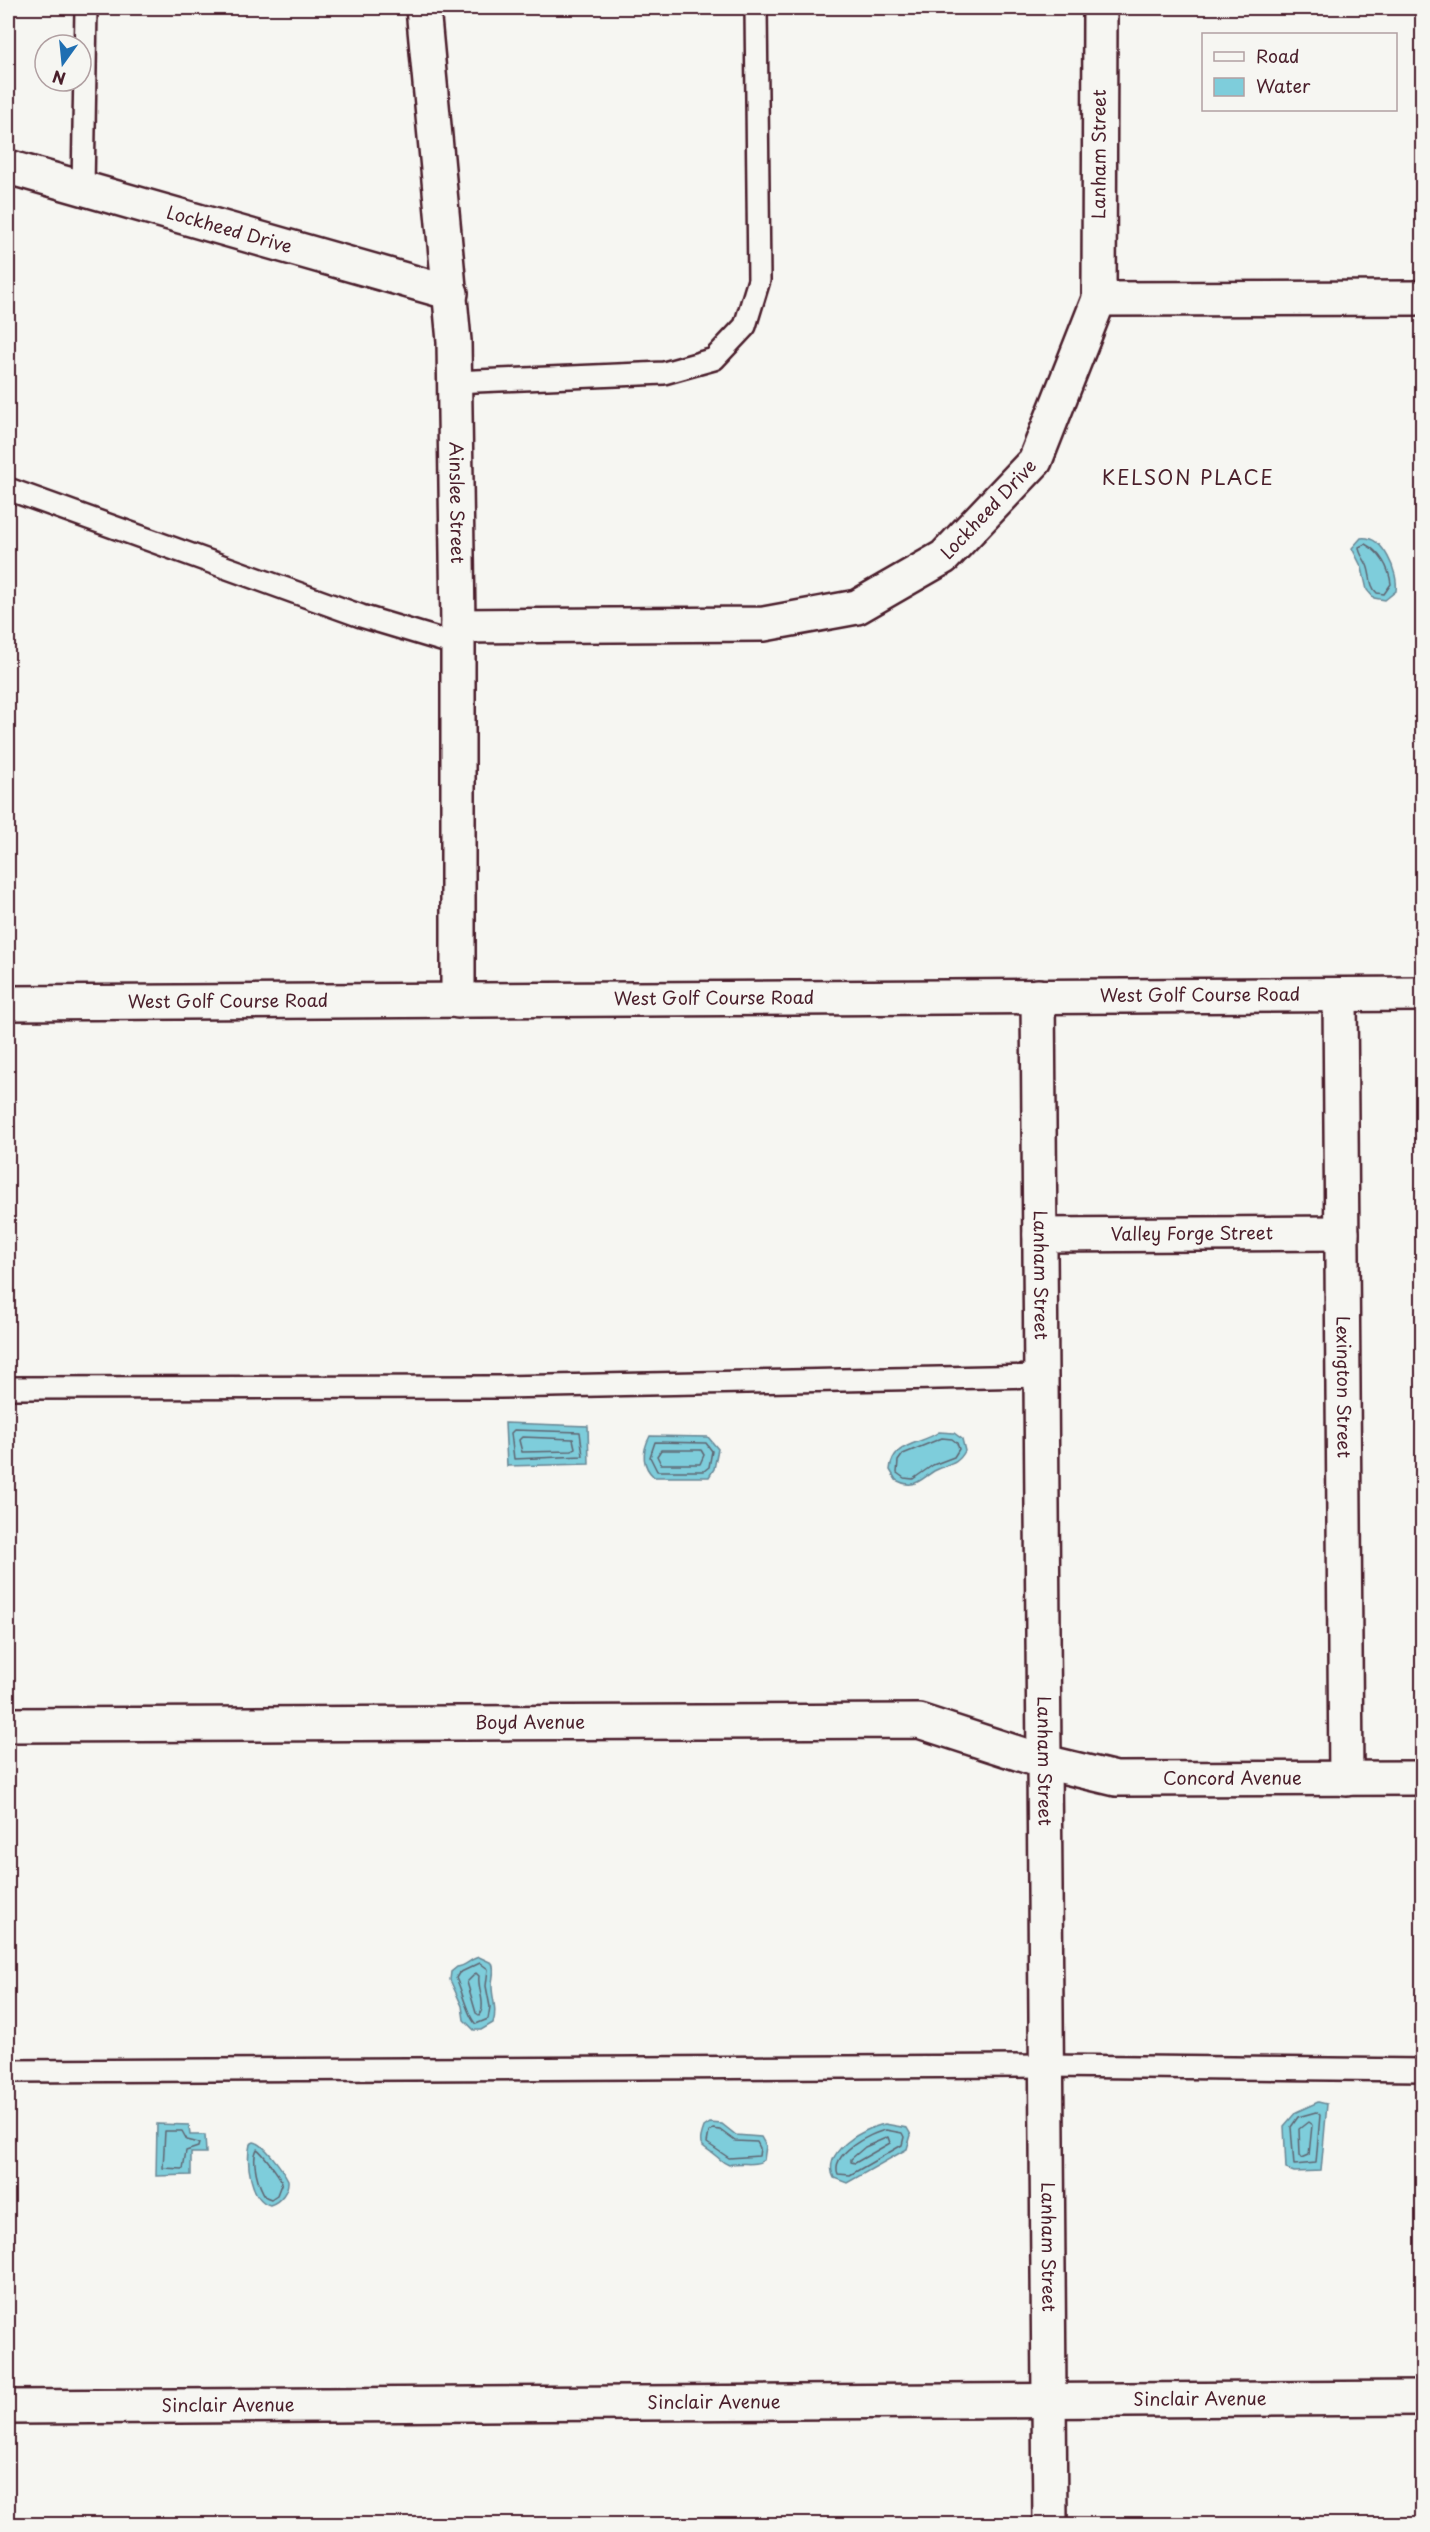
<svg xmlns="http://www.w3.org/2000/svg" width="1430" height="2532" font-family="'Playpen Sans',sans-serif">
  <rect width="100%" height="100%" fill="#f6f6f2"/>
  <filter id="ink" filterUnits="userSpaceOnUse"><feTurbulence type="fractalNoise" baseFrequency=".0167" numOctaves="2"/><feDisplacementMap in="SourceGraphic" scale="12" xChannelSelector="R" yChannelSelector="G"/><feConvolveMatrix kernelMatrix="1 2 1 2 8 2 1 2 1" color-interpolation-filters="sRGB"/></filter>
  <g filter="url(#ink)">
    <!-- water -->
    <g fill="#7ecddb" stroke="#698795" stroke-width="1.5">
      <path d="M 1361,538 C 1383,535 1399,573 1396,591 L 1385,600 L 1374,598 L 1367,590 L 1362,568 L 1352,548 Z"/>
      <polygon points="505,1423 588,1426 589,1464 507,1466"/>
      <path d="M 939,1432 L 954,1433 L 962,1439 L 965,1451 C 957,1466 947,1464 934,1471 C 920,1480 914,1490 896,1480 L 890,1470 C 892,1442 920,1445 939,1432 Z"/>
      <path d="M 650,1436 L 708,1437 L 718,1449 L 714,1469 L 709,1477 L 654,1477 C 641,1465 642,1451 650,1436 Z"/>
      <path d="M 479,1957 L 492,1963 C 495,1970 493,1975 492,1983 C 491,1997 498,2008 493,2023 L 481,2030 L 474,2030 L 464,2020 L 462,2006 L 450,1980 L 451,1972 L 457,1967 C 466,1966 470,1959 479,1957 Z"/>
      <polygon points="1318,2102 1327,2104 1321,2171 1294,2172 1286,2169 1284,2126 1296,2112"/>
      <path d="M 710,2123 L 722,2124 L 736,2135 L 761,2137 L 766,2146 L 764,2160 C 754,2167 741,2161 729,2165 C 723,2163 721,2160 716,2156 C 703,2144 696,2149 704,2127 Z"/>
      <polygon points="157,2124 189,2125 190,2135 205,2135 206,2153 191,2153 191,2175 156,2176"/>
      <path d="M 885,2124 L 907,2128 L 911,2135 L 907,2149 L 847,2183 L 834,2178 C 821,2152 863,2128 885,2124 Z"/>
      <path d="M 254,2142 C 264,2143 283,2170 288,2180 C 289,2191 280,2202 270,2205 C 250,2200 246,2162 250,2144 Z"/>
    </g>
    <g fill="none" stroke-linecap="round" stroke-linejoin="round">
      <!-- shore -->
      <g stroke="#5f6571" stroke-width="1.5">
        <path d="M 1365,544 C 1380,552 1389,567 1391,584 L 1384,594 L 1377,593 C 1369,586 1371,574 1367,565 C 1364,558 1359,554 1359,547 Z"/>
        <polygon points="514,1430 580,1432 583,1456 514,1459 511,1433"/>
        <polygon points="522,1437 573,1439 575,1448 572,1451 522,1452 519,1440"/>
        <polygon points="942,1438 952,1439 957,1443 959,1449 954,1457 933,1465 913,1479 904,1478 897,1473 898,1461 903,1454"/>
        <polygon points="655,1442 706,1443 712,1451 709,1467 704,1471 657,1471 650,1457"/>
        <polygon points="661,1450 701,1450 704,1455 700,1464 661,1464 657,1456"/>
        <path d="M 480,1963 L 488,1969 L 486,1986 L 490,2007 L 488,2019 L 476,2024 C 468,2018 462,1990 456,1978 L 459,1973 Z"/>
        <path d="M 476,1973 L 479,1976 C 477,1988 487,2005 479,2015 L 476,2013 L 467,1982 Z"/>
        <polygon points="1316,2112 1320,2115 1316,2163 1294,2165 1291,2127 1298,2117"/>
        <polygon points="1308,2122 1312,2125 1309,2155 1302,2158 1300,2155 1299,2129"/>
        <polygon points="713,2129 720,2130 735,2141 757,2142 760,2148 759,2156 729,2158 707,2143 709,2132"/>
        <path d="M 886,2130 L 902,2133 L 904,2137 L 902,2145 L 850,2175 L 838,2174 C 830,2154 870,2133 886,2130 Z"/>
        <polygon points="165,2131 182,2131 187,2140 199,2143 198,2147 186,2151 183,2169 163,2168"/>
        <polygon points="888,2137 890,2143 855,2163 851,2162 851,2159 865,2147"/>
        <path d="M 257,2149 C 262,2152 279,2175 282,2182 L 277,2195 L 271,2199 L 266,2197 C 258,2186 251,2160 257,2149 Z"/>
      </g>
      <!-- service casing -->
      <g stroke="#4a1f2b" stroke-width="26">
        <g id="service">
          <polyline points="83,188 86,8"/>
          <polyline points="453,382 664,373 714,359 745,326 759,280 756,8"/>
          <polyline points="8,489 361,616 458,645"/>
          <polyline points="8,1388 500,1387 1041,1376"/>
          <polyline points="8,2071 1047,2066 1422,2070"/>
        </g>
      </g>
      <!-- minor casing -->
      <g stroke="#4a1f2b" stroke-width="38">
        <g id="minor">
          <path id="s1" d="M 423,8 L 454,341 L 458,626 L 458,1001"/>
          <path id="s2" d="M 8,167 L 451,293"/>
          <polyline points="1099,299 1422,298"/>
          <path id="s3" d="M 458,626 L 764,624 L 857,607 L 944,557 L 1035,461 L 1099,299 L 1100,8"/>
          <path id="s4" d="M 1340,995 L 1346,1779"/>
          <path id="s5" d="M 1040,1235 L 1342,1233"/>
          <path id="s6" d="M 8,1725 L 919,1721 L 1045,1762 L 1116,1779 L 1422,1778"/>
          <path id="s7" d="M 8,2407 L 1422,2398"/>
        </g>
      </g>
      <!-- tertiary casing -->
      <g stroke="#4a1f2b" stroke-width="38">
        <g id="tertiary">
          <path id="s8" d="M 1038,996 L 1050,2524"/>
        </g>
      </g>
      <!-- secondary casing -->
      <g stroke="#4a1f2b" stroke-width="38">
        <g id="secondary">
          <path id="s9" d="M 8,1003 L 1422,994"/>
        </g>
      </g>
      <!-- service -->
      <use href="#service" stroke="#f6f6f2" stroke-width="21"/>
      <!-- minor -->
      <use href="#minor" stroke="#f6f6f2" stroke-width="33"/>
      <!-- tertiary -->
      <use href="#tertiary" stroke="#f6f6f2" stroke-width="33"/>
      <!-- secondary -->
      <use href="#secondary" stroke="#f6f6f2" stroke-width="33"/>
    </g>
  </g>
  <g text-anchor="middle" stroke-width="5" stroke-linejoin="round" paint-order="stroke">
    <!-- street labels -->
    <g font-size="18" fill="#4a1f2b" stroke="#f6f6f2">
      <text dy="6" stroke="none"><textPath href="#s3" startOffset="952">Lanham Street</textPath></text>
      <text dy="6" stroke="none"><textPath href="#s2" startOffset="230">Lockheed Drive</textPath></text>
      <text dy="6" stroke="none"><textPath href="#s1" startOffset="496">Ainslee Street</textPath></text>
      <text dy="6" stroke="none"><textPath href="#s3" startOffset="566">Lockheed Drive</textPath></text>
      <text dy="6" stroke="none"><textPath href="#s9" startOffset="1192">West Golf Course Road</textPath></text>
      <text dy="6" stroke="none"><textPath href="#s9" startOffset="706">West Golf Course Road</textPath></text>
      <text dy="6" stroke="none"><textPath href="#s9" startOffset="220">West Golf Course Road</textPath></text>
      <text dy="6" stroke="none"><textPath href="#s5" startOffset="152">Valley Forge Street</textPath></text>
      <text dy="6" stroke="none"><textPath href="#s8" startOffset="279">Lanham Street</textPath></text>
      <text dy="6" stroke="none"><textPath href="#s4" startOffset="392">Lexington Street</textPath></text>
      <text dy="6" stroke="none"><textPath href="#s6" startOffset="522">Boyd Avenue</textPath></text>
      <text dy="6" stroke="none"><textPath href="#s8" startOffset="765">Lanham Street</textPath></text>
      <text dy="6" stroke="none"><textPath href="#s6" startOffset="1233">Concord Avenue</textPath></text>
      <text dy="6" stroke="none"><textPath href="#s8" startOffset="1251">Lanham Street</textPath></text>
      <text dy="6" stroke="none"><textPath href="#s7" startOffset="1192">Sinclair Avenue</textPath></text>
      <text dy="6" stroke="none"><textPath href="#s7" startOffset="706">Sinclair Avenue</textPath></text>
      <text dy="6" stroke="none"><textPath href="#s7" startOffset="220">Sinclair Avenue</textPath></text>
    </g>
    <!-- neighbourhood labels -->
    <g font-size="20" letter-spacing="1.5" fill="#4a1f2b" stroke="#f6f6f2">
      <text x="1188" y="485">KELSON PLACE</text>
    </g>
  </g>
  <!-- margin -->
  <rect width="1430" height="2532" fill="none" stroke="#f6f6f2" stroke-width="30"/>
  <rect x="15" y="15" width="1400" height="2502" fill="none" stroke="#4a1f2b" stroke-width="2" filter="url(#ink)"/>
  <!-- legend -->
  <rect x="1202" y="33" width="195" height="78" fill="#f6f6f2" stroke="#b1a0a2" stroke-width="1.5"/>
  <rect x="1214" y="52" width="30" height="9" fill="#f6f6f2" stroke="#b1a0a2" stroke-width="1.5"/>
  <text x="1256" y="63" font-size="18" fill="#4a1f2b">Road</text>
  <rect x="1214" y="78" width="30" height="18" fill="#7ecddb" stroke="#b1a0a2" stroke-width="1.5"/>
  <text x="1256" y="93" font-size="18" fill="#4a1f2b">Water</text>
  <!-- north arrow -->
  <g transform="translate(63 63) rotate(195)"><circle r="28" fill="#f6f6f2" stroke="#b1a0a2" stroke-width="1.5"/>
  <path d="M0-4.5L10 22L0 15L-10 22Z" fill="#1f6fb2"/>
  <text y="-9" font-size="16" font-weight="bold" text-anchor="middle" fill="#4a1f2b">N</text>
  </g>
</svg>
